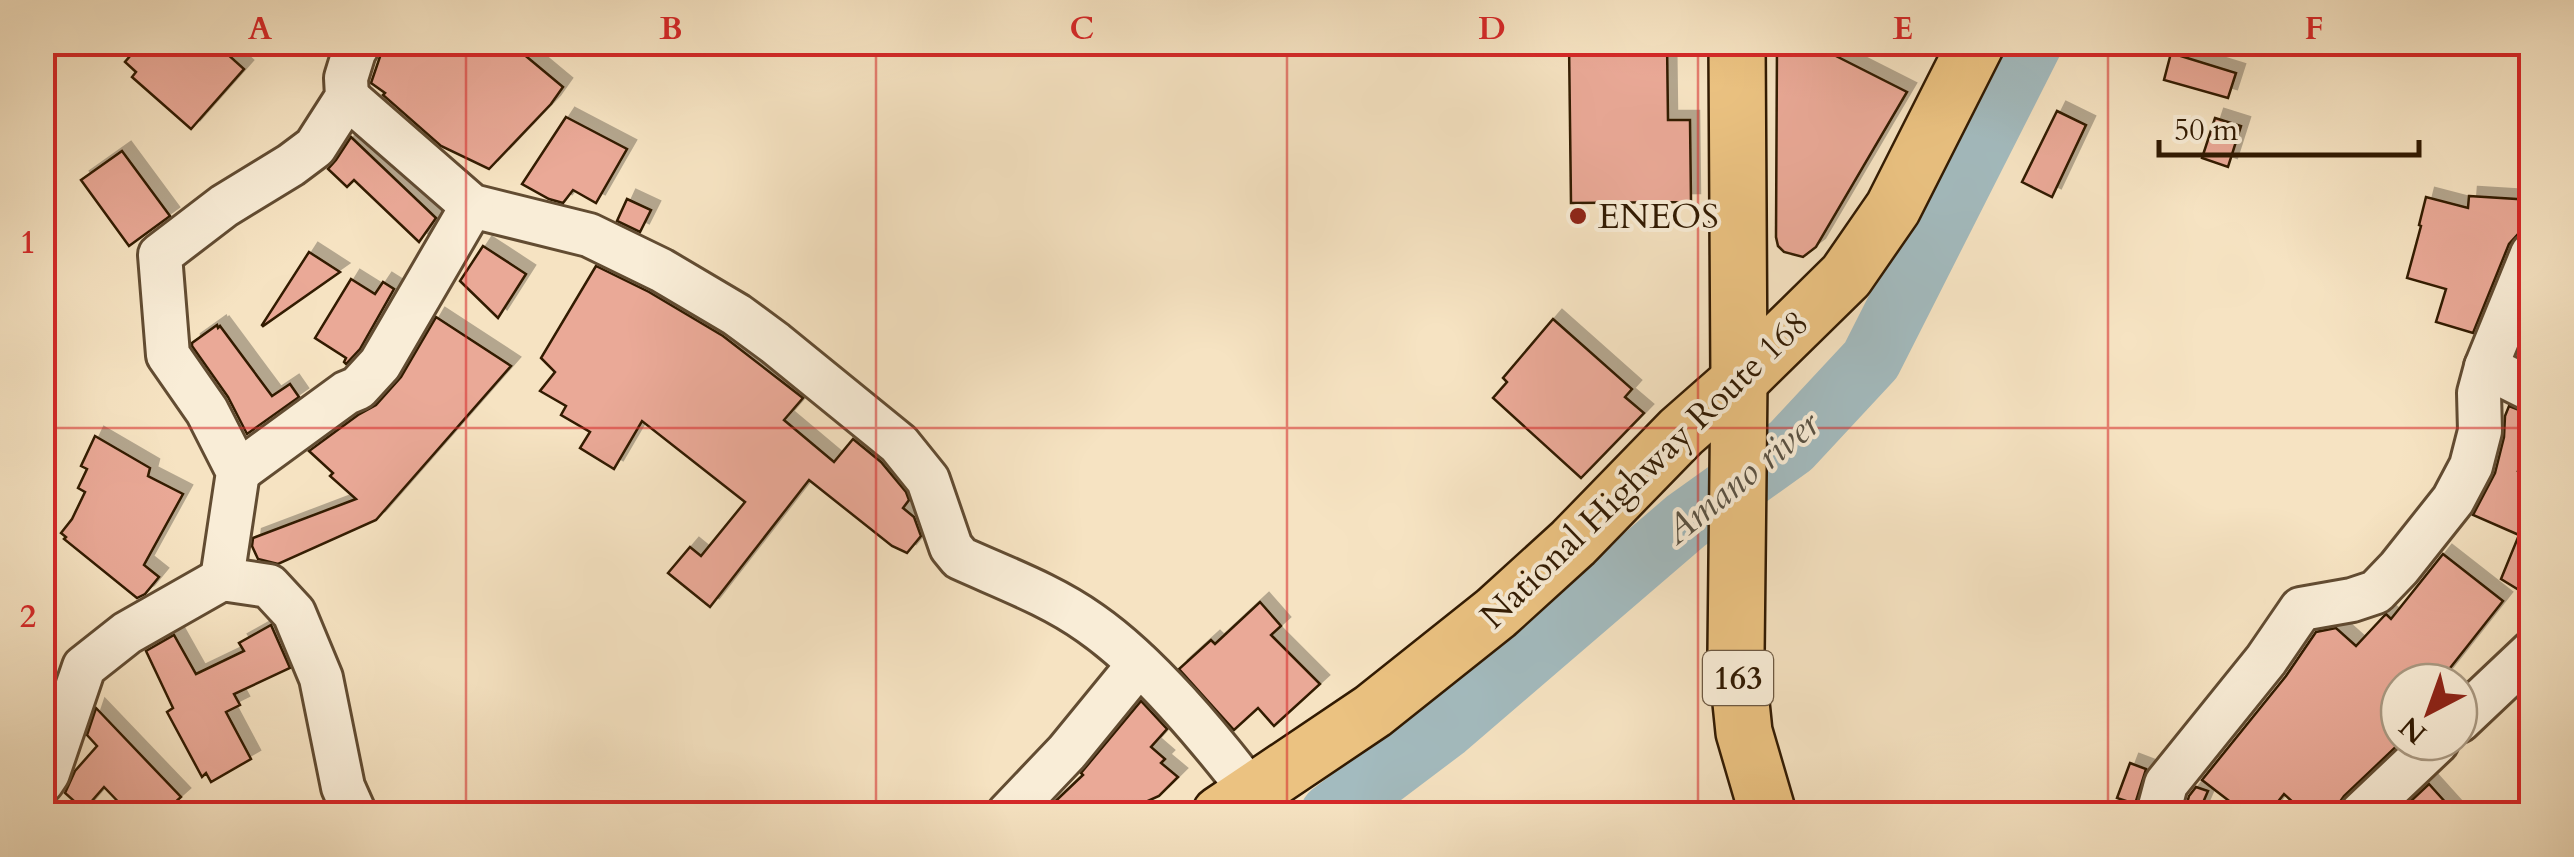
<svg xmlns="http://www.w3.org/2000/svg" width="2574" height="857" font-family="Cardo,serif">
  <defs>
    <filter id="shadow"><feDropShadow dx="9" dy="-9" stdDeviation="0" flood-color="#0004"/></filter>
  </defs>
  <rect width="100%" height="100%" fill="#f6e3c2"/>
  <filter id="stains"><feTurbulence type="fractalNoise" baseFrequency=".002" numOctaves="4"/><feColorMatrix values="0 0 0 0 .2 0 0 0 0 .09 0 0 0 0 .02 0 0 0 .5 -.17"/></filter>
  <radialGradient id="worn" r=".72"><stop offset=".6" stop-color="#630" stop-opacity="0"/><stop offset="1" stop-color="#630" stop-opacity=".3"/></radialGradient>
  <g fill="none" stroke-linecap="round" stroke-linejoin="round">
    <!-- river -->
    <polyline stroke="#a3bbbf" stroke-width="62" points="1331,814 1445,728 1686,521 1791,446 1871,360 2032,42"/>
  </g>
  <!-- building -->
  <g fill="#eaa997" stroke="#311a02" stroke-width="2.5" filter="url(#shadow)">
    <polygon points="142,42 214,42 244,69 191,129 132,77 136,72 125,62"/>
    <polygon points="385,42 509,42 563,87 551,104 489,169 441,146 383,95 385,93 371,83"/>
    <polygon points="1569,42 1667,42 1668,120 1690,120 1691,202 1571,203"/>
    <polygon points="1777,42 1840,42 1834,55 1907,92 1816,247 1803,257 1784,252 1778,246 1776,237"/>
    <polygon points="2171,53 2236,73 2228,98 2164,80"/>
    <polygon points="2057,111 2086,125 2052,197 2022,182"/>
    <polygon points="566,117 627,149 596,203 573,190 563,203 549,199 522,184"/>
    <polygon points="2215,118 2241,126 2228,167 2202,158"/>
    <polygon points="351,137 436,218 419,242 354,180 347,187 328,169 336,160"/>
    <polygon points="122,151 170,216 129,246 81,180"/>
    <polygon points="2469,196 2532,200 2532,229 2518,234 2509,244 2473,333 2436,322 2446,289 2407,278 2421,226 2419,225 2426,197 2468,208"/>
    <polygon points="627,199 651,210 640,232 617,221"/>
    <polygon points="483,246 526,274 498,318 460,281"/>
    <polygon points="309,252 340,272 263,326 262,325"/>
    <polygon points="596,266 649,292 723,336 803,398 784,420 834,462 853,439 881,462 906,492 909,500 903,508 914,517 921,536 907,553 892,546 809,480 710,607 668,573 690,547 701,556 745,502 642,421 614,469 580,448 590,432 561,415 566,406 540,391 555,372 541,358"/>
    <polygon points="351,279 375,294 383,282 394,289 360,349 346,364 344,362 346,358 315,338"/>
    <polygon points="436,317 511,366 376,520 278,564 258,559 252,546 253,538 356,499 330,476 333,473 309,451 358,415 376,405 401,377"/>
    <polygon points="1553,319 1632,389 1625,397 1644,413 1581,478 1493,398 1507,382 1503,378"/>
    <polygon points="2532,322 2532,362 2518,355"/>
    <polygon points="217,325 218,328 220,326 272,396 290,384 299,397 247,434 228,397 192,346 192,343"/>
    <polygon points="2509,406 2532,415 2532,439 2518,471 2532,477 2532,598 2501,579 2519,535 2473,515 2495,473 2504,437 2505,416"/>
    <polygon points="95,436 150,468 148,476 183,494 144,565 159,577 145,594 137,598 64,539 66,537 61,533 72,519 85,492 78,488 87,469 81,466"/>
    <polygon points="2443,554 2503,601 2439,682 2399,682 2399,714 2388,726 2399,736 2401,742 2344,796 2337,806 2337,814 2306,814 2284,794 2268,814 2246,814 2202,780 2286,676 2316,632 2336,628 2356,646 2384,616 2386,614 2391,619"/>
    <polygon points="1260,602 1281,626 1271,635 1320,684 1274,726 1258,708 1234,730 1179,669 1211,640 1215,644"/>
    <polygon points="271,625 290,668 234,694 240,705 226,712 251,759 211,782 206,773 202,777 167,712 173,708 146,651 174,635 196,674 244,651 239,643"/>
    <polygon points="1141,701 1167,729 1151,747 1165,759 1161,763 1178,777 1159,796 1119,814 1042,814 1083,775 1081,773"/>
    <polygon points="96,708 181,797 162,814 130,814 104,787 84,810 65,793 75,771 97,746 87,735"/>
    <polygon points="2130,763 2146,769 2135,804 2117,798"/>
    <polygon points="2429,784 2456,814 2397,814"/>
    <polygon points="2196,787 2208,791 2198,814 2184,814 2189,796"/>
  </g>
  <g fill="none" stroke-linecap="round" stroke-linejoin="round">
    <!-- minor casing -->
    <g stroke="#624c32" stroke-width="48">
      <g id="minor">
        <path d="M 347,97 L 472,206 L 589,235 L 661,270 L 737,315 L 775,343 L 899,444 L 928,480 L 951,547 L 960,558 C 1004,578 1051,595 1090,623 C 1149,664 1209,737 1253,794"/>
        <polyline points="2486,367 2532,390"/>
        <polyline points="238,472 346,393 358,388 380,364 472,206"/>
        <polyline points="222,579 238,472 207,411 168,355 160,255 224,206 291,165 315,147 347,97 346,78 354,52 360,42"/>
        <polyline points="2459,721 2532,652"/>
        <polyline points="42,782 48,773 84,667 127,633 222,579 269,586 294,613 321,678 343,787 355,814"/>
        <polyline points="1008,814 1067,752 1139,664"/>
        <polyline points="2158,814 2166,784 2266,660 2301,609 2352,600 2376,592 2399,568 2453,500 2471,466 2480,431 2479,393 2486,367 2532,254"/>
        <polyline points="2361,814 2437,742"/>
      </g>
    </g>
    <!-- highway casing -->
    <g stroke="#311a02" stroke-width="60">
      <g id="highway">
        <polyline points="1737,42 1739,381 1736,654 1744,732 1768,814"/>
        <polyline points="1220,814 1373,711 1496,613 1573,543 1681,432 1739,381 1846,276 1893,208 1977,42"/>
      </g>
    </g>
    <!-- minor -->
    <use href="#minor" stroke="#f9edd7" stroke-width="42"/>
    <!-- highway -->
    <use href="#highway" stroke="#ebc281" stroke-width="55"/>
  </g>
  <!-- grid -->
  <path fill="none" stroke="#d62828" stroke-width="2.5" stroke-opacity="0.55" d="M 466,42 L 466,814M 876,42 L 876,814M 1287,42 L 1287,814M 1698,42 L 1698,814M 2108,42 L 2108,814M 42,428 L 2532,428"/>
  <!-- markers -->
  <circle fill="#8f2418" stroke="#f9edd7" stroke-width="4" cx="1578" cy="216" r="10"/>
  <g text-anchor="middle" stroke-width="8" stroke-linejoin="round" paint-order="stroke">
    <!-- shield labels -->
    <rect fill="#f9edd7" stroke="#6d5942" stroke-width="2.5" x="1703" y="651" width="70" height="54" rx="8"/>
    <g font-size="32" font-weight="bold" fill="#311a02">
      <text x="1738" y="689">163</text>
    </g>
    <!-- poi labels -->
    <g font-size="35" fill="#311a02" stroke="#f9edd7" text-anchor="start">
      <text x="1598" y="228">ENEOS</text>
    </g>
    <!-- street labels -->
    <g font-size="35" fill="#311a02" stroke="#f9edd7">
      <text transform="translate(1644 469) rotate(-44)" y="12">National Highway Route 168</text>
    </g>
    <!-- water labels -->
    <g font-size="38" font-style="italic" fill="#595244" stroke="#f9edd7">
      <text transform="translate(1741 477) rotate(-39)" y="13">Amano river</text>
    </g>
  </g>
  <!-- margin -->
  <rect width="2574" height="857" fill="none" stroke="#f6e3c2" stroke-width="110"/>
  <!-- north arrow -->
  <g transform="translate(2429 712) rotate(221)"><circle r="48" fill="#f9edd7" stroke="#a99982" stroke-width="2.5"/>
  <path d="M0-8L18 38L0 25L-18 38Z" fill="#8f2418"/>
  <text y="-15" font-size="28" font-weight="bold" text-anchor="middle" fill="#311a02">N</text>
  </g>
  <!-- scale -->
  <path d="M2159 140v15h260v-15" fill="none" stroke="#311a02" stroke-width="5"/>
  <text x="2174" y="140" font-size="30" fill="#311a02" stroke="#f9edd7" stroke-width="8" paint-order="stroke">50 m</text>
  <rect x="55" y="55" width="2464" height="747" fill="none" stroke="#d62828" stroke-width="4"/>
  <g font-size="32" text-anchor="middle" font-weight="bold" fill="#d62828">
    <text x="260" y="39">A</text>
    <text x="671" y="39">B</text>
    <text x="1082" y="39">C</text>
    <text x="1492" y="39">D</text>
    <text x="1903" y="39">E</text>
    <text x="2314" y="39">F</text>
    <text x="28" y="253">1</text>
    <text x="28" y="627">2</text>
  </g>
  <rect width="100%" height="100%" filter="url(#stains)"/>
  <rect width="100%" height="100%" fill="url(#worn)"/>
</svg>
